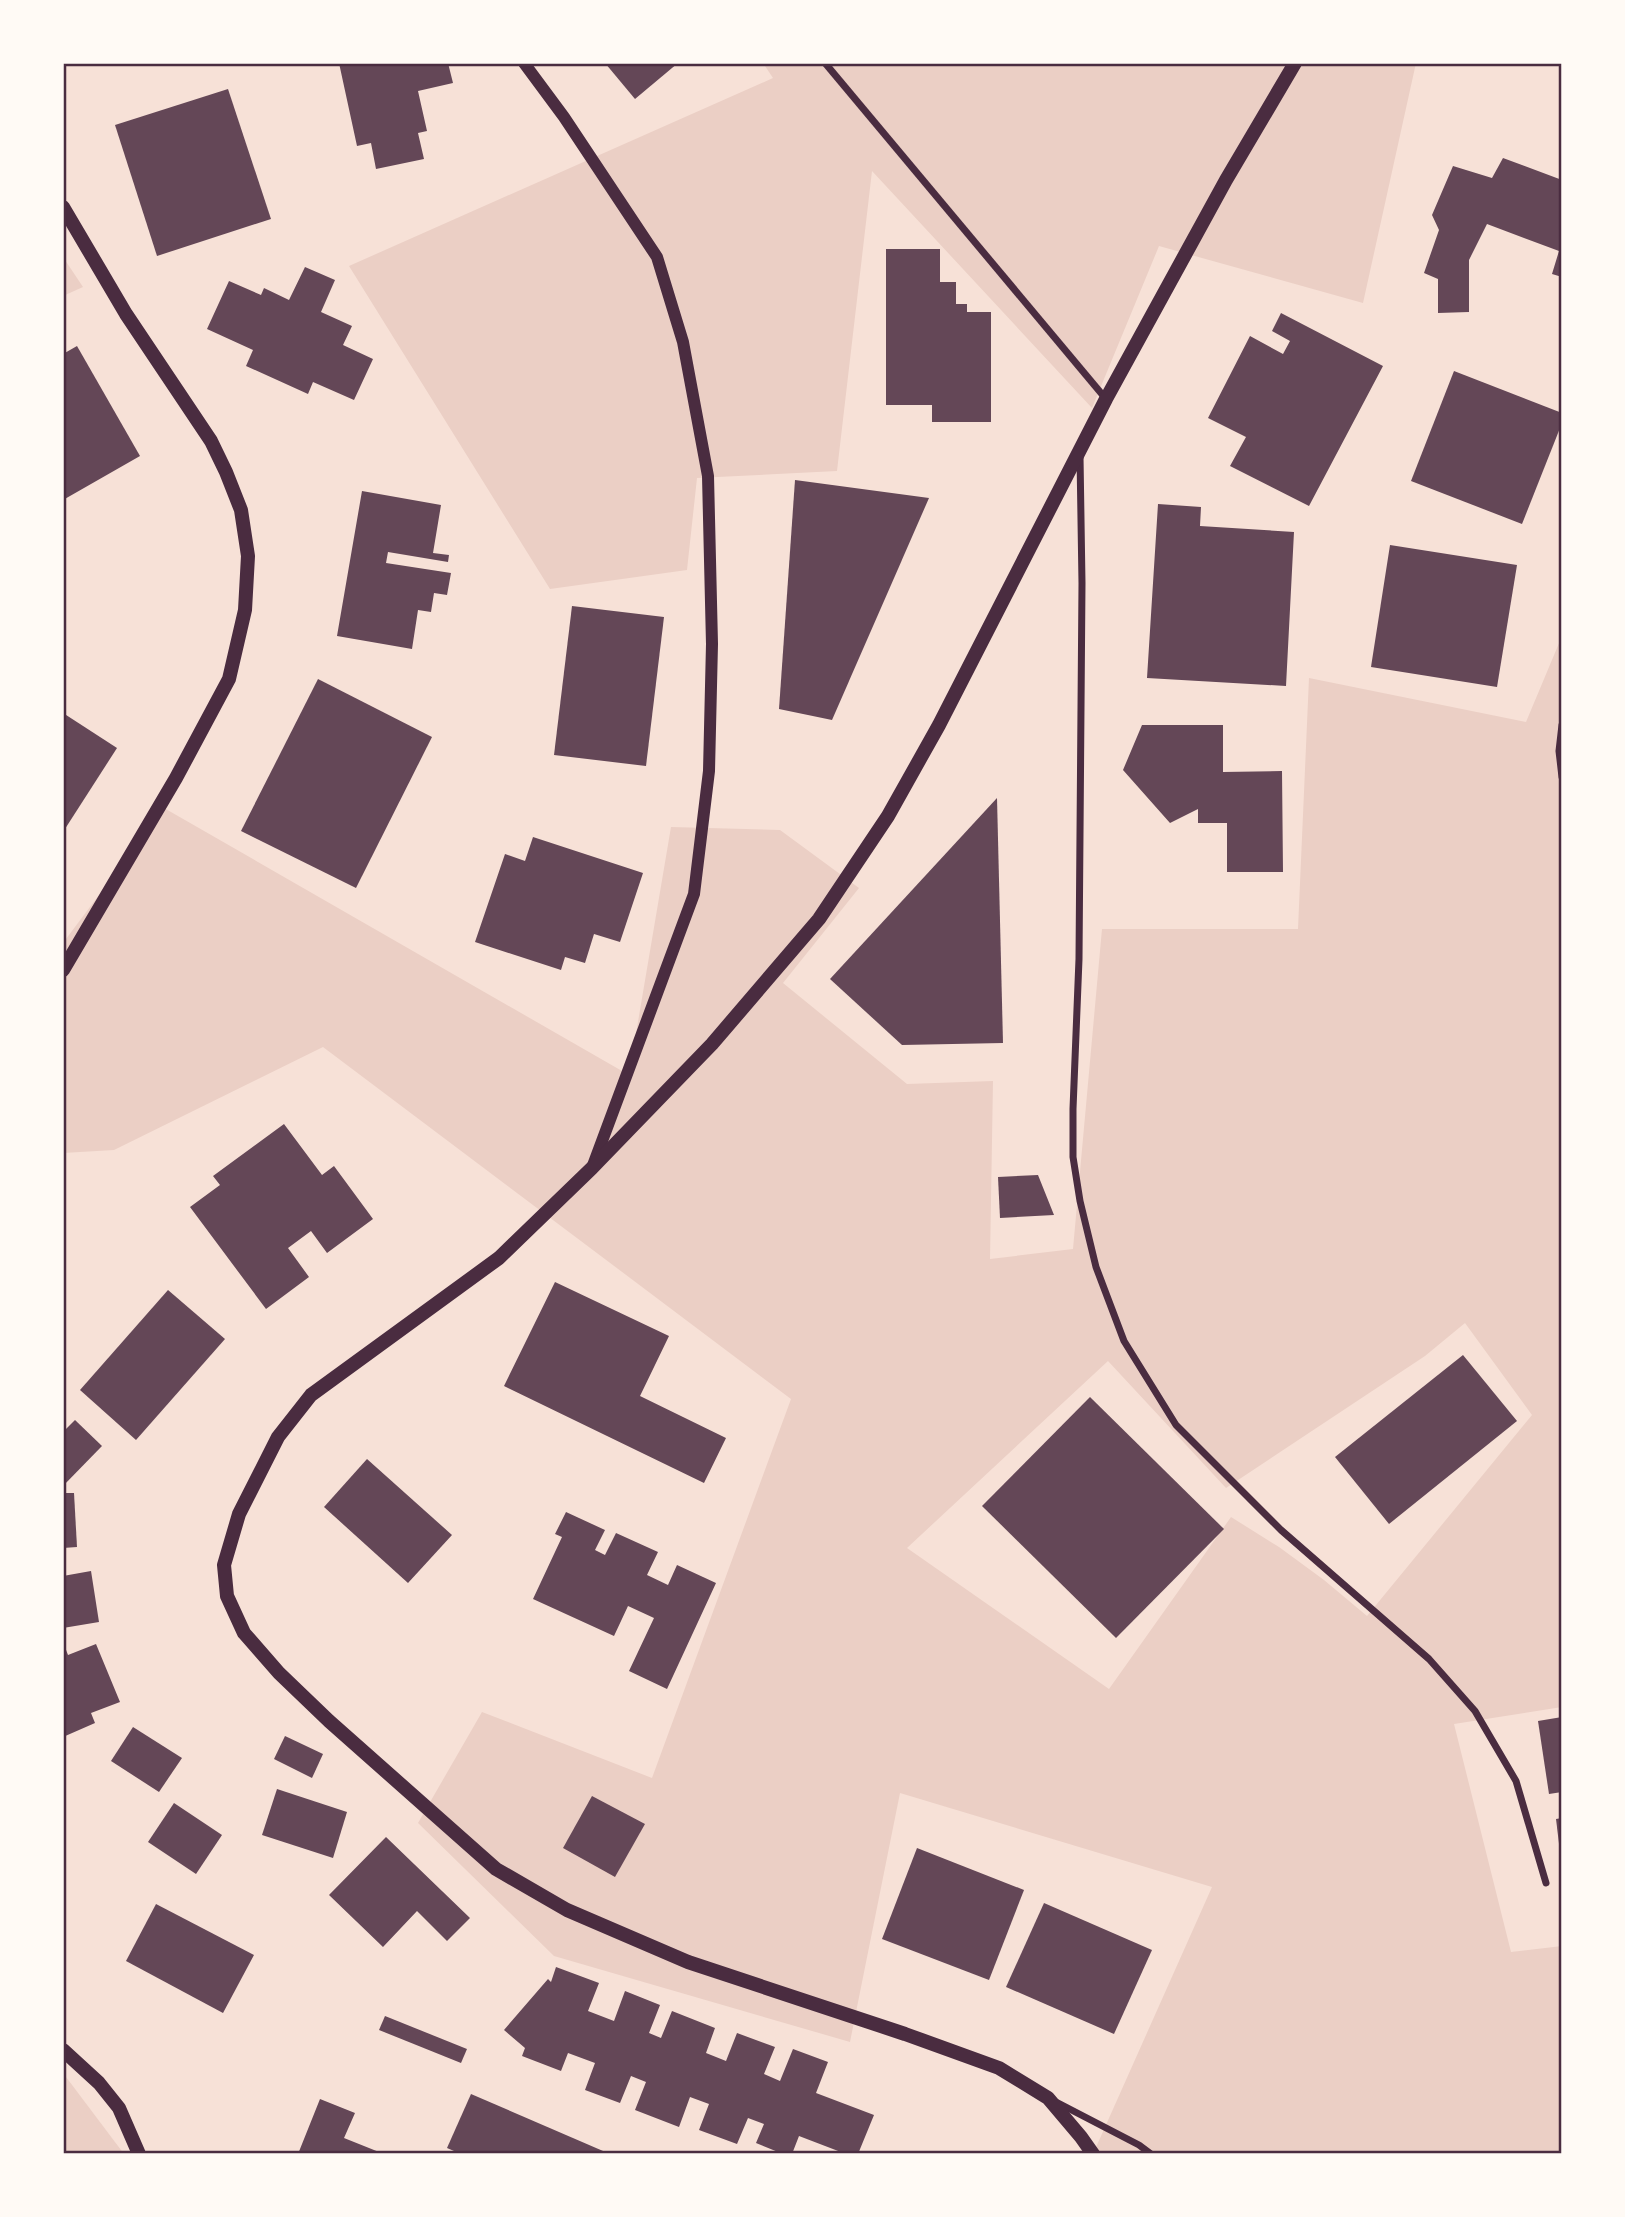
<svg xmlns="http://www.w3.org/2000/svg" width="1625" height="2217" font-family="'Space Grotesk',sans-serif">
  <rect width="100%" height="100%" fill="#f7e1d7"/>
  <!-- green -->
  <g fill="#ebcfc5" fill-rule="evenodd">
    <polygon points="763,63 1416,63 1363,303 1159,246 1092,408 872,171 837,471 697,478 687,570 550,589 349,266 773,78"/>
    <polygon points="63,257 83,287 63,296"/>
    <path d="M 1562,636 L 1562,1707 L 1454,1724 L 1511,1952 L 1562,1946 L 1562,2154 L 1093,2154 L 1212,1887 L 900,1793 L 850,2042 L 554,1956 L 418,1823 L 482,1712 L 652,1778 L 791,1399 L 323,1047 L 114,1150 L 63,1153 L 63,943 L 164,808 L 629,1075 L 671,827 L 780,830 L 859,888 L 783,983 L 907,1084 L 993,1081 L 990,1259 L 1073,1249 L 1102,929 L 1298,929 L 1309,678 L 1526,722 ZM 1465,1323 L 1532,1415 L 1367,1616 L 1324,1580 L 1279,1547 L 1231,1517 L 1109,1689 L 907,1548 L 1108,1361 L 1226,1488 L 1425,1356 Z"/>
    <polygon points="63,2073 124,2154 63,2154"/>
  </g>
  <!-- building -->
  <g fill="#644757">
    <polygon points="339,63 448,63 453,83 418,91 427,131 418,133 424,159 376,169 371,143 357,146"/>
    <polygon points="605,63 678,63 635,99"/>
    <polygon points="228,89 271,219 157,256 115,125"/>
    <polygon points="1503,158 1562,180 1562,277 1552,274 1559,251 1487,224 1469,260 1469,312 1438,313 1438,279 1424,273 1439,230 1432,215 1453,166 1492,178"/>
    <polygon points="886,249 940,249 940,282 956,282 956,304 967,304 967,312 991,312 991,422 932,422 932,405 886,405"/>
    <polygon points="305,267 335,280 321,312 352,326 343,345 373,359 354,400 313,382 308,394 246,366 253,350 207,329 229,281 261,295 264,288 289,300"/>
    <polygon points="1281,313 1383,366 1309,506 1230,466 1246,437 1208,418 1250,336 1283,354 1290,341 1272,331"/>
    <polygon points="77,346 140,456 63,500 63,354"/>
    <polygon points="1454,371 1562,413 1562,423 1522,524 1411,481"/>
    <polygon points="795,480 929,498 832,720 779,709"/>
    <polygon points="362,491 441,505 433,553 449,555 448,562 388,552 386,563 451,573 447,595 434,593 431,612 418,610 412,649 337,636"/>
    <polygon points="1158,504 1201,507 1200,526 1294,532 1286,686 1147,678"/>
    <polygon points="1390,545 1517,565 1497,687 1371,667"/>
    <polygon points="572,606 664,617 646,766 554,755"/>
    <polygon points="318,679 432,737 356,888 241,831"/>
    <polygon points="63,713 117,748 63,832"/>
    <polygon points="1142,725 1223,725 1223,772 1282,771 1283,872 1227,872 1227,823 1198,823 1198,809 1170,823 1123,770"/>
    <polygon points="997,798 1003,1043 902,1045 830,979"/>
    <polygon points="533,837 643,873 620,942 594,934 585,963 565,957 561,970 475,942 505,854 525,861"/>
    <polygon points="284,1124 322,1175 334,1166 373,1219 327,1253 311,1231 288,1248 309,1277 266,1309 190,1207 220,1185 213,1176"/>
    <polygon points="1038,1175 1054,1215 1000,1218 998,1177"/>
    <polygon points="555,1282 669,1336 640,1396 726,1438 704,1483 504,1386"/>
    <polygon points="168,1290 225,1339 136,1440 80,1390"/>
    <polygon points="1463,1355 1517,1421 1389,1524 1335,1457"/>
    <polygon points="1090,1397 1224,1529 1116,1638 982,1506"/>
    <polygon points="75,1420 102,1446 63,1486 63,1432"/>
    <polygon points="367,1459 452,1535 408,1583 324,1507"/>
    <polygon points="63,1493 74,1493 77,1547 63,1548"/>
    <polygon points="566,1512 605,1530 595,1550 605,1555 616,1533 658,1552 647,1575 668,1585 677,1565 716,1583 667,1689 629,1671 654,1618 628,1606 614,1636 533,1599 562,1537 555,1534"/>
    <polygon points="91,1571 99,1622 63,1628 63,1576"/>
    <polygon points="63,1642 68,1655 96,1644 120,1702 91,1713 95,1723 63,1737"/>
    <polygon points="1562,1717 1562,1792 1549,1794 1538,1721"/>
    <polygon points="133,1727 182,1758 159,1792 111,1761"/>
    <polygon points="285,1736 323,1754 312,1778 274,1759"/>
    <polygon points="277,1789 347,1812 333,1858 262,1835"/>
    <polygon points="592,1796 645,1824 615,1877 563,1848"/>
    <polygon points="174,1803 222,1835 196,1874 148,1842"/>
    <polygon points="1562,1818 1562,1851 1560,1852 1556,1819"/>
    <polygon points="386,1837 470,1918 447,1941 417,1911 383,1947 329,1895"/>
    <polygon points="917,1848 1024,1890 989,1980 882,1939"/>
    <polygon points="1044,1903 1152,1950 1114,2034 1006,1987"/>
    <polygon points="156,1904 254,1955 223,2013 126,1961"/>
    <polygon points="556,1967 599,1983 588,2011 614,2021 625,1991 660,2005 649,2033 661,2038 672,2011 715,2028 706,2053 726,2061 737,2033 775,2047 764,2074 780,2081 793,2049 828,2062 816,2093 874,2115 858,2154 846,2154 799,2136 792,2154 783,2154 756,2143 764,2124 748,2118 737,2144 699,2130 709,2104 690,2097 679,2127 635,2110 646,2082 631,2076 620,2103 585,2090 595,2063 568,2053 561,2071 522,2056 525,2048 504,2030 548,1979 551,1982"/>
    <polygon points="385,2016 467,2049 461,2063 379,2030"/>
    <polygon points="471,2094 610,2154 461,2154 447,2148"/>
    <polygon points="320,2099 355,2113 344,2138 384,2154 298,2154"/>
  </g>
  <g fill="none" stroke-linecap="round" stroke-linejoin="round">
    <!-- minor -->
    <g stroke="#4a2c40" stroke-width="7">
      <polyline points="825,63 1106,399"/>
      <polyline points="1080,456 1082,583 1079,959 1073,1109 1073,1157 1080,1201 1096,1267 1124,1341 1176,1425 1281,1530 1429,1659 1475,1711 1516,1781 1546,1883"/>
      <polyline points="1562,725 1559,751 1562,777"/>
      <polyline points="1058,2103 1139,2145 1151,2154"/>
    </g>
    <!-- tertiary -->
    <polyline stroke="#4a2c40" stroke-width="12" points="524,63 564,117 657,257 683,342 708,476 712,644 709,771 694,894 592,1168"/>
    <!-- secondary -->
    <g stroke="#4a2c40" stroke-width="14">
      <polyline points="63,207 126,314 211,441 226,472 241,510 248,556 245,610 229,679 176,778 63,970"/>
      <polyline points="63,2050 99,2083 119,2108 139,2154"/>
      <polyline points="1093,2154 1081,2137 1048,2098 999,2068 905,2034 688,1962 567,1910 496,1869 329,1721 279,1673 244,1633 227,1596 224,1565 239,1514 278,1437 311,1395 499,1258 592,1168 712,1044 819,919 888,816 939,725 1106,399 1226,180 1295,63"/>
    </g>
  </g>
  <!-- border -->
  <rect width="1625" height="2217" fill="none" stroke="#fffaf5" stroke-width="130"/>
  <rect x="65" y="65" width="1495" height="2087" fill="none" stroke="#4a2c40" stroke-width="2.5"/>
</svg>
